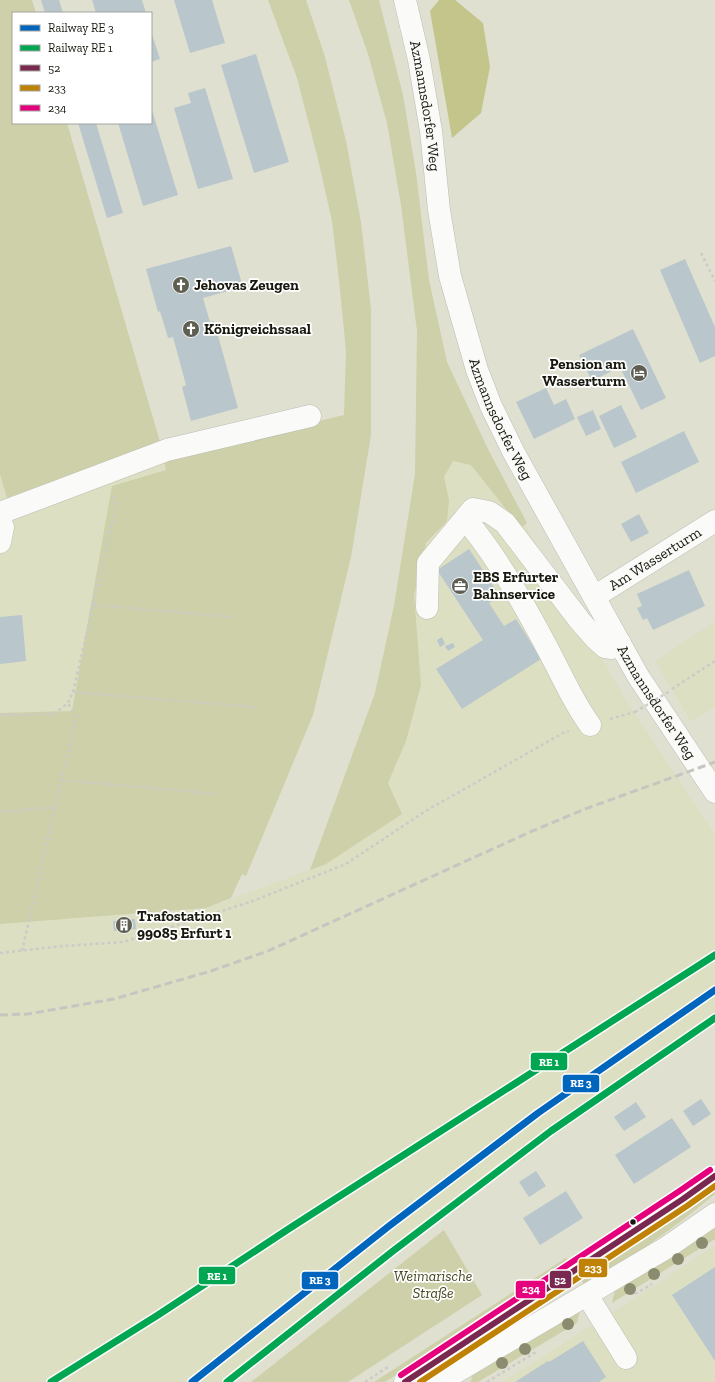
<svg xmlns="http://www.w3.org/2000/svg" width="715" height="1382" font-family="'Zilla Slab',serif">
  <rect width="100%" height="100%" fill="#dfe0d0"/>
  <!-- built -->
  <g fill="#dddfc3">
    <polygon points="476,439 626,700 715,834 715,1021 537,1145 533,1154 521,1163 512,1164 234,1382 0,1382 0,924 206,908 310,870 375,693 394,606 415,474"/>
    <polygon points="160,442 166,470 112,486 72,712 0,713 0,474 7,498"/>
    <polygon points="715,622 715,707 691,722 655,661"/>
    <polygon points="715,1245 715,1382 502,1382 662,1281"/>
  </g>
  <!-- green -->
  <g fill="#cdd0a8">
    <polygon points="0,0 32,0 36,13 13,13 13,123 67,123 160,442 7,498 0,474"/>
    <polygon points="268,0 306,0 325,57 346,141 361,222 371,309 371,435 351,557 313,715 246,876 242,874 231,898 206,908 0,924 0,713 72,711 112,486 166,470 163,458 344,415 346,351 339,280 332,221 318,159 297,78"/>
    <polygon points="349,0 379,0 403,95 416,173 429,280 447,362 488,449 527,523 521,528 471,465 453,461 444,477 449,500 447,521 426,543 414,595 421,685 406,741 388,783 402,814 326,864 310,870 375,693 394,606 415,474 417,331 401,205 387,123 368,54"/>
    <polygon points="715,1189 715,1194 684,1219 647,1246 584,1284 581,1280 644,1240"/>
    <polygon points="715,1228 715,1239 612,1303 615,1290"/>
    <polygon points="444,1230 482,1295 348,1382 251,1382"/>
    <polygon points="566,1258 570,1263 536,1284 529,1282"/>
    <polygon points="515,1291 513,1299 385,1382 374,1382"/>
    <polygon points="580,1311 577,1323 478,1382 471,1382 472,1376"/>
  </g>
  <!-- forest -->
  <polygon fill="#c3c58a" points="439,0 455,0 483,23 490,67 481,113 452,138 430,11"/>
  <!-- building -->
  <g fill="#b9c7cc">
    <polygon points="41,0 59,0 63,13 45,13"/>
    <polygon points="92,0 142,0 146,13 96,13"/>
    <polygon points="174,0 212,0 225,43 190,53"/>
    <polygon points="151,31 160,59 151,62"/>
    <polygon points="256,54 289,162 254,173 221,65"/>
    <polygon points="205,88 233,179 198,189 174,108 191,103 188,93"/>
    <polygon points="151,107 178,195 143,206 118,123 151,123"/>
    <polygon points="78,123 96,123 123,213 107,218"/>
    <polygon points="231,246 243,287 203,298 210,322 214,321 238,408 191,421 182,387 186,385 173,337 168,338 160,311 158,312 146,269"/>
    <polygon points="685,259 715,327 715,356 700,363 660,270"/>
    <polygon points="633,329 666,398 641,410 620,367 592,381 579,355"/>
    <polygon points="546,388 554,405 566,399 575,419 534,439 516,402"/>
    <polygon points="621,405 637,437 614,448 599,416"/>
    <polygon points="593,410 601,429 586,436 577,417"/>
    <polygon points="684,431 699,462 636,493 621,462"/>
    <polygon points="639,514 649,533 631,542 621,524"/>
    <polygon points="469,549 500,596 489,603 504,626 516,619 541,659 462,709 436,669 483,640 437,570"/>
    <polygon points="689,570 705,606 653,630 647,618 643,620 637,608 642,606 637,594"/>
    <polygon points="22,615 26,661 0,664 0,617"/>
    <polygon points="442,637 445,644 440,647 437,640"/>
    <polygon points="453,643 455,647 448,651 445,646"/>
    <polygon points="135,919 136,929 114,931 113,921"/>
    <polygon points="701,1099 711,1114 693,1126 683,1111"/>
    <polygon points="636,1102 646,1117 624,1131 614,1117"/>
    <polygon points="672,1118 691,1147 634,1184 615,1155"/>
    <polygon points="536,1171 546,1186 529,1197 519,1182"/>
    <polygon points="566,1191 583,1218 540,1245 523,1218"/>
    <polygon points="715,1267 715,1361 672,1295"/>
    <polygon points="583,1341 606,1377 599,1382 515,1382 548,1361 549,1362"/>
  </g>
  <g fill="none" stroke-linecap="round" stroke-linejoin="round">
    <!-- minor casing -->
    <g stroke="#bcbdb2" stroke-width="23">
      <g id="minor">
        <path id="s1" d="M 405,0 L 419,60 L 431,131 L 439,210 L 450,276 L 477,370 L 491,406 L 514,453 L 638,676 L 715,792"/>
        <polyline points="0,513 167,450 310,416"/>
        <polyline points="0,520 3,527 0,542"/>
        <path id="s2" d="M 594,597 L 715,521"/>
        <polyline points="427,608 428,563 467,516"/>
        <path d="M 590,725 C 574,703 566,684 554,661 C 529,613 502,564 468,522 L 467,516 L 473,509 L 489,512 L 505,523 L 580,621 L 595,638 L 605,647 L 612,648 L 620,643"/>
        <polyline points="587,1295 626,1358"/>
      </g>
    </g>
    <!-- major casing -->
    <g stroke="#bcbdb2" stroke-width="23">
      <g id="major">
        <polyline points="405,1382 683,1199 715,1176"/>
        <polyline points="439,1382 666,1248 715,1214"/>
      </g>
    </g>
    <!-- path -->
    <g stroke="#cbcbc7" stroke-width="2.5" stroke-dasharray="3 3" stroke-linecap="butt">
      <polyline points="701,253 715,281"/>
      <polyline points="93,605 234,617"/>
      <polyline points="672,689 715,661"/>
      <polyline points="73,692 116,505 112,494"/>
      <polyline points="0,715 54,714 68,703 73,692 255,707"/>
      <polyline points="610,719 635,712"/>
      <polyline points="61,780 218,794"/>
      <polyline points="0,812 55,807"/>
      <polyline points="22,951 76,717 68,703"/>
      <polyline points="0,953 63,946 123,942 250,902 346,864 424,812 563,733 569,731"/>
      <polyline points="635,1294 652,1284"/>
      <polyline points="365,1382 388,1367"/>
      <polyline points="487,1382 536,1352"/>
    </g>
    <!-- minor -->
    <use href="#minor" stroke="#fafaf8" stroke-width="22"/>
    <!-- major -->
    <use href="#major" stroke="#fafaf8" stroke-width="22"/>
    <!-- rail -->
    <polyline stroke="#c6c6c1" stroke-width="3" stroke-dasharray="8 4" stroke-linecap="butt" points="0,1015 28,1014 114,999 211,971 268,951 530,832 585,809 715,762"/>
    <!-- path-bridge -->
    <polyline stroke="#cbcbc7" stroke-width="2.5" stroke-dasharray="3 3" stroke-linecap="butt" points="635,712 670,691"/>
    <!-- bus-1 casing -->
    <g stroke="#fff" stroke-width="9">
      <polyline id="bus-1" points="405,1382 683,1199 715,1176"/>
    </g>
    <!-- bus-2 casing -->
    <g stroke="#fff" stroke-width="9">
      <polyline id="bus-2" points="420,1382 687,1206 715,1186"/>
    </g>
    <!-- bus-3 casing -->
    <g stroke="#fff" stroke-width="9">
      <polyline id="bus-3" points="401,1375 678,1192 710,1170"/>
    </g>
    <!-- bus-1 -->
    <use href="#bus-1" stroke="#79294f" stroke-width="6"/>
    <!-- bus-2 -->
    <use href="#bus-2" stroke="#bf8204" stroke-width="6"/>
    <!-- bus-3 -->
    <use href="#bus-3" stroke="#e5007d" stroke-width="6"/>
    <!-- rail-1 casing -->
    <g stroke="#fff" stroke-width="10">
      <polyline id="rail-1" points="192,1382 389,1226 538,1113 715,990"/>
    </g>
    <!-- rail-2 casing -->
    <g stroke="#fff" stroke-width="10">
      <g id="rail-2">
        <polyline points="51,1382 158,1315 290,1228 715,955"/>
        <polyline points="227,1382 393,1251 551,1131 715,1018"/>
      </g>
    </g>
    <!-- rail-1 -->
    <use href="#rail-1" stroke="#0065bd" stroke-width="7"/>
    <!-- rail-2 -->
    <use href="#rail-2" stroke="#00a651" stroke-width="7"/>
  </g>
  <!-- trees -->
  <g fill="#8b8c6f">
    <circle cx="702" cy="1243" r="6"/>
    <circle cx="678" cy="1259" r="6"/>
    <circle cx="654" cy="1274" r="6"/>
    <circle cx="630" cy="1289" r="6"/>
    <circle cx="568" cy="1324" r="6"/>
    <circle cx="525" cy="1349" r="6"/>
    <circle cx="502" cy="1363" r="6"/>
  </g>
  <!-- icons -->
  <defs>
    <g id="church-disc" transform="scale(0.9)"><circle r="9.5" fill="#5e5e52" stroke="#fff"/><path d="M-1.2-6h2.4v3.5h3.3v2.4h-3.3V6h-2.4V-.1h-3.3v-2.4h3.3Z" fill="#fff"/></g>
    <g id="hotel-disc" transform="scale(0.9)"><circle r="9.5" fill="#5e5e52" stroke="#fff"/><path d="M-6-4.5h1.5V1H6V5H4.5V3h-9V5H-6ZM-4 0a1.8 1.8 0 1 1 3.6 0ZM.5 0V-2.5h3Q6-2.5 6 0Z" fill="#fff"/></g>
    <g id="office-disc" transform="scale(0.9)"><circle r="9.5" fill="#5e5e52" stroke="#fff"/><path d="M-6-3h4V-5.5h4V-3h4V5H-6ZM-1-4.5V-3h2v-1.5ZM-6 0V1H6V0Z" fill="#fff"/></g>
    <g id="building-disc" transform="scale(0.9)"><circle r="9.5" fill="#5e5e52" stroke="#fff"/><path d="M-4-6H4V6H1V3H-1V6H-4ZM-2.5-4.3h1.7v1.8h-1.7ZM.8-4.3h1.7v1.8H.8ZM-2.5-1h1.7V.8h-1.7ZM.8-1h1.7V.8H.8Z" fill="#fff"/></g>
  </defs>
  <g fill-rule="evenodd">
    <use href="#church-disc" x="181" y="285"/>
    <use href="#church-disc" x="191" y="329"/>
    <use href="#hotel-disc" x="639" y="373"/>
    <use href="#office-disc" x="460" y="586"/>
    <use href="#building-disc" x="124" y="925"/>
  </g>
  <!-- markers -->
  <circle fill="#18180e" stroke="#fff" stroke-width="1.5" cx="633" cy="1222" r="3.5"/>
  <g text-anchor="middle" stroke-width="3.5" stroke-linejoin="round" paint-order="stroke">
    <!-- street labels -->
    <g font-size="15" fill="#18180e" stroke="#fff">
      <text dy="5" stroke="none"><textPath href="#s1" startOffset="108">Azmannsdorfer Weg</textPath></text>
      <text dy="5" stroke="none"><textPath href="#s1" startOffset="432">Azmannsdorfer Weg</textPath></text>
      <text dy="5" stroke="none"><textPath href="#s2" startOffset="72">Am Wasserturm</textPath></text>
      <text dy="5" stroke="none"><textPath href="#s1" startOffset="756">Azmannsdorfer Weg</textPath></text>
    </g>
    <!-- poi labels -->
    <g font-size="15" font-weight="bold" fill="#18180e" stroke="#fff" text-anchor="start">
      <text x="194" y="290">Jehovas Zeugen</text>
      <text x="204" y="334">Königreichssaal</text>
      <text x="626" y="369" text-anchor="end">Pension am<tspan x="626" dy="17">Wasserturm</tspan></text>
      <text x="473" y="582">EBS Erfurter<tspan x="473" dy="17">Bahnservice</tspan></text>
      <text x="137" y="921">Trafostation<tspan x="137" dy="17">99085 Erfurt 1</tspan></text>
    </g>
    <!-- park labels -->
    <g font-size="15" font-style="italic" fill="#464820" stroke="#fff">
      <text x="433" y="1281">Weimarische<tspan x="433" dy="17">Straße</tspan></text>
    </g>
  </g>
  <g stroke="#fff" stroke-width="1.5">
    <rect x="530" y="1052" width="38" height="19" rx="4" fill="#00a651"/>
    <rect x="562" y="1074" width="38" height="19" rx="4" fill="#0065bd"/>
    <rect x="578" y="1258" width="30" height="20" rx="4" fill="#bf8204"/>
    <rect x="198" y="1266" width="38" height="19" rx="4" fill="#00a651"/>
    <rect x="549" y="1270" width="23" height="19" rx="4" fill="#79294f"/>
    <rect x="301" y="1271" width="38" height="19" rx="4" fill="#0065bd"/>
    <rect x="515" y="1280" width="31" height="19" rx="4" fill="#e5007d"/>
  </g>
  <g font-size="11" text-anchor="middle" font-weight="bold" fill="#fff">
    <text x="549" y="1066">RE 1</text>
    <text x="581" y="1087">RE 3</text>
    <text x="593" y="1272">233</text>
    <text x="217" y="1280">RE 1</text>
    <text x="560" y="1284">52</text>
    <text x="320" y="1284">RE 3</text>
    <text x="531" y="1293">234</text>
  </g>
  <!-- legend -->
  <rect x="12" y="12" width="140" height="112" fill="#ffffff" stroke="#a3a39f"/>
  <rect x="20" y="25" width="20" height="6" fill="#0065bd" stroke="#a3a39f"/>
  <text x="48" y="32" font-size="12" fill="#18180e">Railway RE 3</text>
  <rect x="20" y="45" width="20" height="6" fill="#00a651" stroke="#a3a39f"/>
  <text x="48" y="52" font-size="12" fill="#18180e">Railway RE 1</text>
  <rect x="20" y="65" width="20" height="6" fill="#79294f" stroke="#a3a39f"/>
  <text x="48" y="72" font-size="12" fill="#18180e">52</text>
  <rect x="20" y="85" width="20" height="6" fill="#bf8204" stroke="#a3a39f"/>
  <text x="48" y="92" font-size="12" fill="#18180e">233</text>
  <rect x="20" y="105" width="20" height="6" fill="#e5007d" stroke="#a3a39f"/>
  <text x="48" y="112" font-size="12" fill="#18180e">234</text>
</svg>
